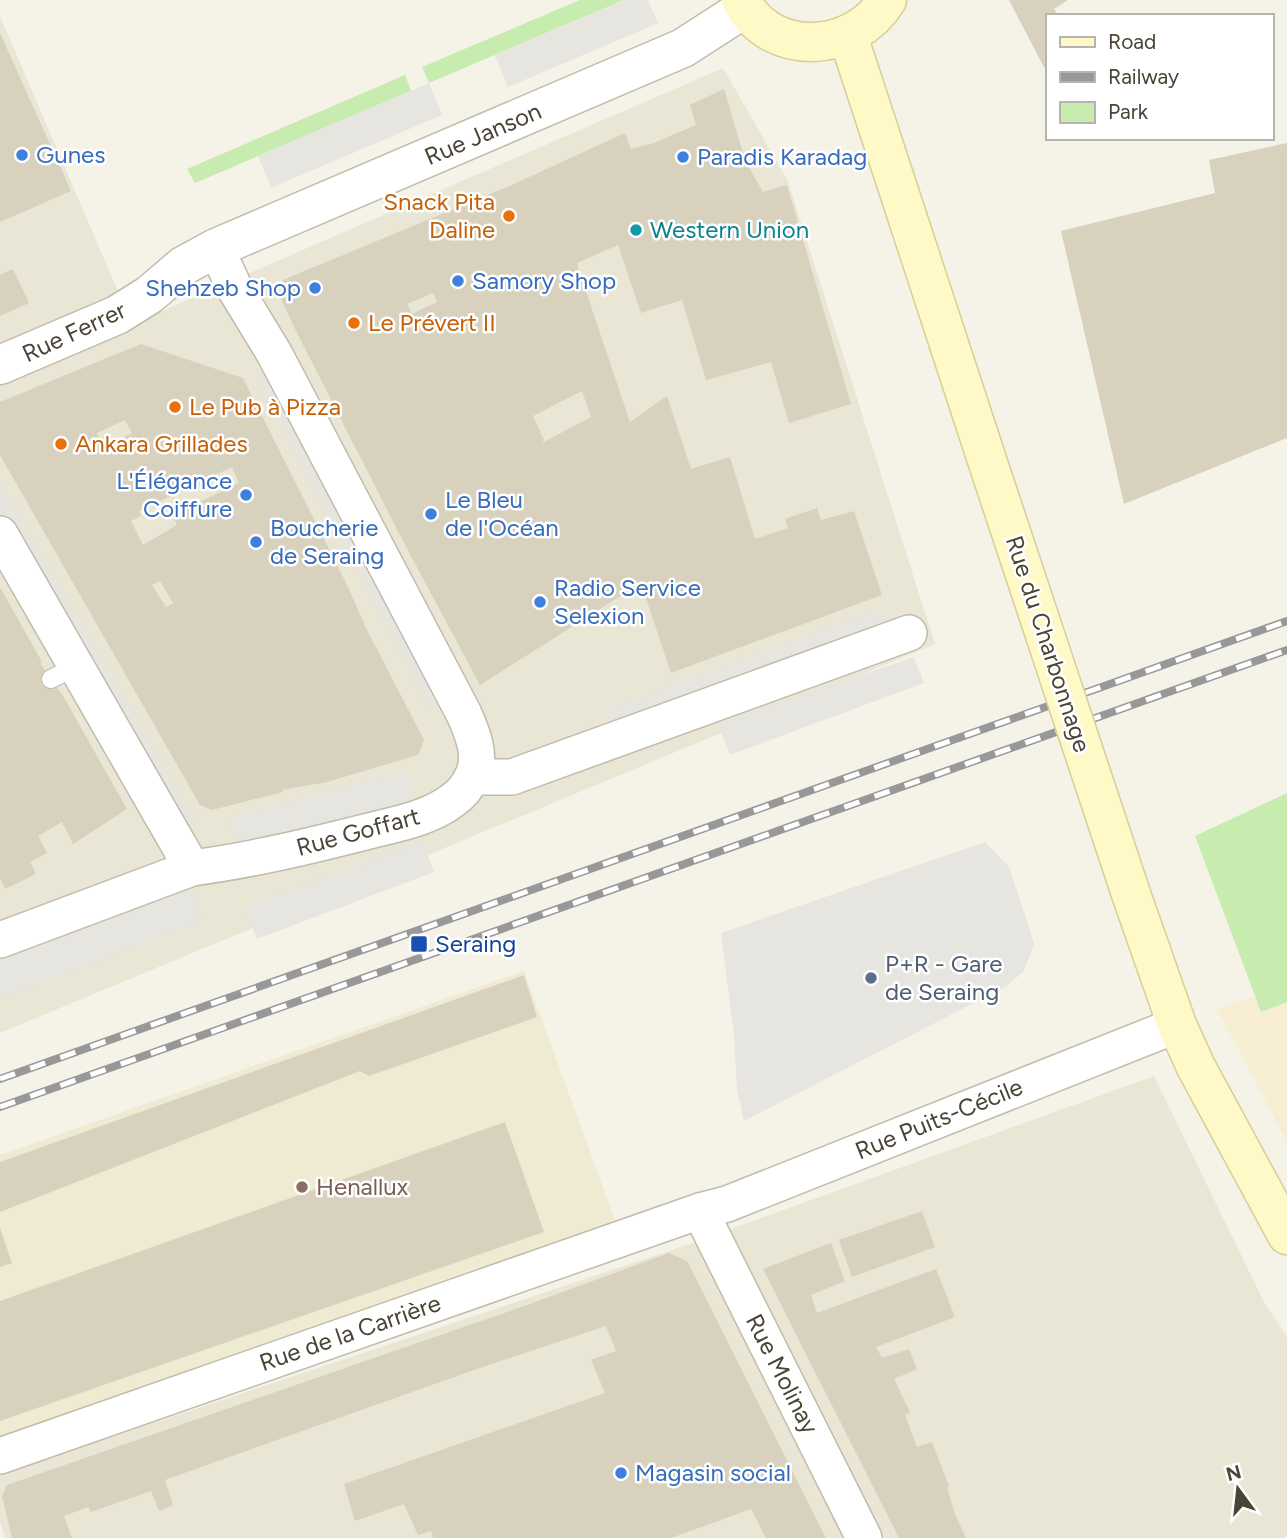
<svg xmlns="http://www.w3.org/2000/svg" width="1287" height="1538" font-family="Figtree,sans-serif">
  <rect width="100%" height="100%" fill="#f5f3e8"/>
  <!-- residential -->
  <g fill="#e9e6d6">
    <polygon points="0,16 132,324 723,68 788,181 935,644 0,1033"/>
    <polygon points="1154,1076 1263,1300 1287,1337 1287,1536 1282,1538 5,1538 0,1522 0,1474 684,1246"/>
  </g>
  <!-- commercial -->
  <polygon fill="#f7edd3" points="1287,986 1287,1142 1217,1009"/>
  <!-- education -->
  <polygon fill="#efebd2" points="524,971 615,1220 0,1436 0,1155"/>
  <!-- green -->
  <g fill="#c8ebaf">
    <polygon points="580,0 624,0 429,83 422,67"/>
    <polygon points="405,75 411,91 195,183 187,169"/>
    <polygon points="1287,793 1287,1002 1261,1012 1195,836"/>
  </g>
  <!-- parking -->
  <g fill="#e6e5e0">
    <polygon points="625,0 648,0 658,23 508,87 495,55"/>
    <polygon points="429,83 442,115 271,188 258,156"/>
    <polygon points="267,372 441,705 428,704 260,385"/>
    <polygon points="0,483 195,820 188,832 0,508"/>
    <polygon points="880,609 890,619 608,722 610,708"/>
    <polygon points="914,657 924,683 730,755 718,724"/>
    <polygon points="406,771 414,803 236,848 229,817"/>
    <polygon points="422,841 434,872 257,939 245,907"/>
    <polygon points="985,842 1009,867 1029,927 1034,944 1024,971 1007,986 744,1121 737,1090 734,1036 721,933"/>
    <polygon points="191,890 202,922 0,998 0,961"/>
  </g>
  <!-- building -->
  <g fill="#d7d1bd" fill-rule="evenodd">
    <polygon points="1009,0 1068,0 1054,9 1059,16 1047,16 1047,73"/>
    <polygon points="0,33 71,191 0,222"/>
    <path d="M 724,89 L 745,160 L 763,192 L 787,185 L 851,404 L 789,423 L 771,362 L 706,380 L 682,300 L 641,313 L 618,245 L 577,263 L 579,271 L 630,422 L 667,396 L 691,469 L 730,457 L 755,539 L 788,528 L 785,519 L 817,508 L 821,520 L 854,511 L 882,595 L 671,673 L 641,583 L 480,685 L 404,543 L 296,331 L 280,297 L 283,280 L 514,184 L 625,133 L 631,149 L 654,143 L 696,125 L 690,105 ZM 433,293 L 437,302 L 412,314 L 407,304 ZM 582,391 L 591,417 L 542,443 L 544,440 L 533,416 Z"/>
    <polygon points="1287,143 1287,438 1124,504 1061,231 1215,193 1209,160"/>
    <polygon points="13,269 29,303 0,316 0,275"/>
    <path d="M 141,344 L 243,378 L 348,587 L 366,628 L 424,740 L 418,755 L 327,782 L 282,790 L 283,792 L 212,810 L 200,805 L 0,455 L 0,402 ZM 125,420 L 132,433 L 107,446 L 111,453 L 109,455 L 97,433 ZM 232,467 L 239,483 L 172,515 L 177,525 L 143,545 L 131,521 L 141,516 L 139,511 ZM 160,581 L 173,603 L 166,607 L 152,585 Z"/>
    <polygon points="0,587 42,662 40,663 63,696 127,809 73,844 62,822 38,836 47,853 30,862 36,874 5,889 0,878"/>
    <polygon points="524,975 537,1017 369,1076 360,1071 0,1212 0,1162"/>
    <polygon points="505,1122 544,1232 0,1421 0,1301"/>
    <polygon points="922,1211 935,1247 852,1277 839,1240"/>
    <polygon points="0,1228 12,1263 0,1267"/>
    <polygon points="831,1243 845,1281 811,1295 817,1313 936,1269 955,1317 876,1347 882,1358 909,1349 917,1369 894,1379 910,1412 905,1415 917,1447 932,1442 949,1486 947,1488 955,1514 966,1538 899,1538 763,1269"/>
    <polygon points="669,1253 687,1261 826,1538 766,1538 751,1509 671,1538 433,1538 431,1531 418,1535 404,1504 355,1521 344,1484 605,1393 591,1360 616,1351 606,1326 488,1365 165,1480 173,1505 159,1511 151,1491 91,1512 88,1507 64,1516 72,1538 12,1538 2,1496 7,1485 530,1304"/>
  </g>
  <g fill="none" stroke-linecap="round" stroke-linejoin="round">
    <!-- service casing -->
    <g stroke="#c1bcaa" stroke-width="20">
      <polyline id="service" points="51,679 77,666"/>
    </g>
    <!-- minor casing -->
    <g stroke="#c1bcaa" stroke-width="38">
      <g id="minor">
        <path d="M 0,534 L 192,868 C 252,860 310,846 369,831 C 397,824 430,818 453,800 C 462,794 469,784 473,775 C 482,755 472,732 464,714 L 274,353 L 235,289 L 216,248"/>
        <polyline points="475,772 484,777 512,777 909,633"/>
        <polyline points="0,940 192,868"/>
        <polyline points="700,1211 864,1538"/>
        <polyline points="0,1456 700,1211 727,1204 1177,1025"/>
      </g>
    </g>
    <!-- tertiary casing -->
    <g stroke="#c1bcaa" stroke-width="41">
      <polyline id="tertiary" points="0,365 117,315 149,295 183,266 216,248 683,48 745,8"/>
    </g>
    <!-- secondary casing -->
    <g stroke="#d7cf96" stroke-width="41">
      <g id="secondary">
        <path d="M 741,0 C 771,59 855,53 887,0"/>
        <polyline points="848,36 986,457"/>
        <polyline points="1131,894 1177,1025 1196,1067 1287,1235"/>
      </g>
    </g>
    <!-- service -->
    <use href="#service" stroke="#fff" stroke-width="18"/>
    <!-- minor -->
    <use href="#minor" stroke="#fff" stroke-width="35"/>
    <!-- tertiary -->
    <use href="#tertiary" stroke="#fff" stroke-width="38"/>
    <!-- secondary -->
    <use href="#secondary" stroke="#fff9c8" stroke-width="38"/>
    <!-- rail casing -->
    <g stroke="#989898" stroke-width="8">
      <g id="rail">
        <polyline points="0,1079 1287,621"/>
        <polyline points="0,1107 1287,650"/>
      </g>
    </g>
    <!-- rail -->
    <use href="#rail" stroke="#fff" stroke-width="5" stroke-dasharray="16" stroke-linecap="butt"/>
    <!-- secondary-bridge casing -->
    <g stroke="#d7cf96" stroke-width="41" stroke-linecap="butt">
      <polyline id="secondary-bridge" points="986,457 1131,894"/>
    </g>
    <!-- secondary-bridge -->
    <use href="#secondary-bridge" stroke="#fff9c8" stroke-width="38"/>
  </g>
  <!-- markers -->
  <g fill="#3f7fe0" stroke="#fff" stroke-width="2.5">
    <circle cx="22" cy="155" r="7"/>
    <circle cx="683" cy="157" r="7"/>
    <circle cx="458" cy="281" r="7"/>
    <circle cx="315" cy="288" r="7"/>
    <circle cx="246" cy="495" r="7"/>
    <circle cx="431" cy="514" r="7"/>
    <circle cx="256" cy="542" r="7"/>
    <circle cx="540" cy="602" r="7"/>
    <circle cx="621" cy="1473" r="7"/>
  </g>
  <g fill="#e8710a" stroke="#fff" stroke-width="2.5">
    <circle cx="509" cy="216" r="7"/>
    <circle cx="354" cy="323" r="7"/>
    <circle cx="175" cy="407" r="7"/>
    <circle cx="61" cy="444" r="7"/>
  </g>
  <circle fill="#0f9aa8" stroke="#fff" stroke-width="2.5" cx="636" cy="230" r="7"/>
  <rect fill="#1a4fb4" stroke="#fff" stroke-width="2.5" x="410" y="935" width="18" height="18" rx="3.5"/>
  <circle fill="#5c6f8a" stroke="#fff" stroke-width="2.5" cx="871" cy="978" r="7"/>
  <circle fill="#8d6e63" stroke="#fff" stroke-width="2.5" cx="302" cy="1187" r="7"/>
  <g text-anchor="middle" stroke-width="5" stroke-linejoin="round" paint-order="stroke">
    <!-- street labels -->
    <g font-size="24" fill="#494436" stroke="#fff">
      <text transform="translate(483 134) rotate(-23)" y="8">Rue Janson</text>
      <text transform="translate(74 332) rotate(-25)" y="8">Rue Ferrer</text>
      <text transform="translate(1048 644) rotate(72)" y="8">Rue du Charbonnage</text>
      <text transform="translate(358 832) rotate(-15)" y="8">Rue Goffart</text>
      <text transform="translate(939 1119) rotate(-22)" y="8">Rue Puits-Cécile</text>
      <text transform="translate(350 1333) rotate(-19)" y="8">Rue de la Carrière</text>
      <text transform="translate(782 1374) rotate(63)" y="8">Rue Molinay</text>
    </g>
    <!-- shop labels -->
    <g font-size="24" fill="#366cbe" stroke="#fff" text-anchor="start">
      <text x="36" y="163">Gunes</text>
      <text x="697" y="165">Paradis Karadag</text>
      <text x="472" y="289">Samory Shop</text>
      <text x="301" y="296" text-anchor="end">Shehzeb Shop</text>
      <text x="232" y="489" text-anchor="end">L'Élégance<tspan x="232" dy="28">Coiffure</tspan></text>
      <text x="445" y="508">Le Bleu<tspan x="445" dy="28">de l'Océan</tspan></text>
      <text x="270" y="536">Boucherie<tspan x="270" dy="28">de Seraing</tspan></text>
      <text x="554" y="596">Radio Service<tspan x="554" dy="28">Selexion</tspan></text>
      <text x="635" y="1481">Magasin social</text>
    </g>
    <!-- food labels -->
    <g font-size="24" fill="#c56008" stroke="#fff" text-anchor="start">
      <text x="495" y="210" text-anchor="end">Snack Pita<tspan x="495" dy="28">Daline</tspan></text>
      <text x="368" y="331">Le Prévert II</text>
      <text x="189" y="415">Le Pub à Pizza</text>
      <text x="75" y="452">Ankara Grillades</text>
    </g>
    <!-- culture labels -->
    <g font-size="24" fill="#0d838f" stroke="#fff" text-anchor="start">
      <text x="650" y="238">Western Union</text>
    </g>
    <!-- transit labels -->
    <g font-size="24" fill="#164399" stroke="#fff" text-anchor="start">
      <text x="435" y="952">Seraing</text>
    </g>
    <!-- service labels -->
    <g font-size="24" fill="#4e5e75" stroke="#fff" text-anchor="start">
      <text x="885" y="972">P+R - Gare<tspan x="885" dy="28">de Seraing</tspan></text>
    </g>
    <!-- education labels -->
    <g font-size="24" fill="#785e54" stroke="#fff" text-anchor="start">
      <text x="316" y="1195">Henallux</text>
    </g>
  </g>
  <!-- legend -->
  <rect x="1046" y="14" width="228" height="126" fill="#ffffff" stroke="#b6b4af" stroke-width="2"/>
  <rect x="1060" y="37" width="35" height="10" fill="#fff9c8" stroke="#b6b4af" stroke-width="2"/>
  <text x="1108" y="49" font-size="21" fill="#494436">Road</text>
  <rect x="1060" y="72" width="35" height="10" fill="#989898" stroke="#b6b4af" stroke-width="2"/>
  <text x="1108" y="84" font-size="21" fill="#494436">Railway</text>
  <rect x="1060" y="102" width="35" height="21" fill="#c8ebaf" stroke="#b6b4af" stroke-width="2"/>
  <text x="1108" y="119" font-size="21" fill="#494436">Park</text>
  <!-- north arrow -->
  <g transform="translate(1238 1489) rotate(345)" stroke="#ffffff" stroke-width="5" paint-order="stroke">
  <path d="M0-5L12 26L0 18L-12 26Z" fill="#494436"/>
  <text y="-10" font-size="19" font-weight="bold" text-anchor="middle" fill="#494436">N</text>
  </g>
</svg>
